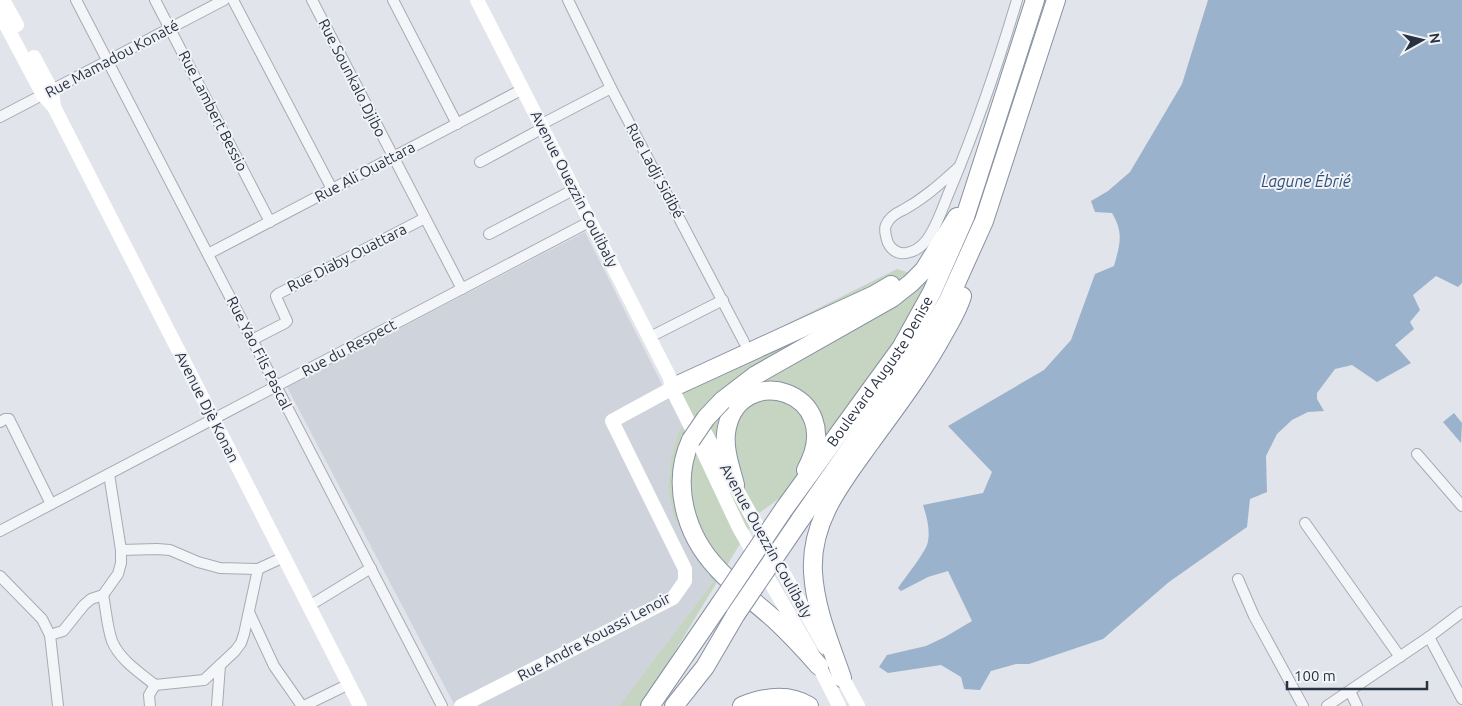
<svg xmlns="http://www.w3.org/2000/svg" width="1462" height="706" font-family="Ubuntu,sans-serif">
  <rect width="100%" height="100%" fill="#e1e4ea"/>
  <!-- built -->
  <polygon fill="#cfd3dc" points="585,232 683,426 678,432 671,458 668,487 673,516 713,582 619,706 455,706 287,387"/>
  <!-- grass -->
  <polygon fill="#c6d4c2" points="897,269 930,279 924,291 892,344 833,429 781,497 758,514 642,706 619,706 713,582 673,516 668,487 671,458 678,432 683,426 664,385"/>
  <!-- water -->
  <g fill="#9ab2cc">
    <path d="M 1208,0 L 1462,0 L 1462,283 L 1458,287 L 1436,276 L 1413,295 L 1420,310 L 1410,322 L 1414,329 L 1395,345 L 1411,363 L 1377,382 L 1352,365 L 1335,369 L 1317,393 L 1317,399 L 1324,411 L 1308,412 L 1292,420 L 1277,434 L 1266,456 L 1267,492 L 1250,499 L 1247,527 L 1169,582 L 1103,639 L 1029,664 L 1016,664 L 991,671 L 980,690 L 964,689 L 961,677 L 941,665 L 888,673 L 879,667 L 887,655 L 926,646 L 945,637 L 972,621 L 948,571 L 928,577 L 901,591 L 898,588 C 906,576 922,557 927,545 C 931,533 927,517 923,505 L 983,493 L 992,472 L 948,426 L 1044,370 L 1071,340 L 1095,274 L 1114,266 C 1120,244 1124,233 1112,213 L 1095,212 L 1091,201 L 1108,191 L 1130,172 L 1182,84 Z"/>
    <polygon points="1454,413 1462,423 1461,443 1443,422"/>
  </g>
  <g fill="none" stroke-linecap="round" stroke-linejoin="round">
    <!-- street casing -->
    <g stroke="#a6abb5" stroke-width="12">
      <g id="street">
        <polyline points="76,0 442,706"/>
        <polyline points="155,0 270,222"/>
        <polyline points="233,0 332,189"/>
        <polyline points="312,0 462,289"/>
        <polyline points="393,0 457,124"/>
        <polyline points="568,0 611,88 744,342"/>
        <polyline points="0,117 224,0"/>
        <polyline points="542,124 611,88"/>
        <polyline points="480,162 543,128"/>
        <path d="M 960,166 C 941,183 925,198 903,210 C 896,213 889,218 886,225 C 884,229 886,238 888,243 C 897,260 916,253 926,241 C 937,227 943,206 950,190 C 976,128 998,64 1017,0"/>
        <polyline points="489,234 575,189"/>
        <polyline points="208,254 523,89"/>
        <polyline points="650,337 723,300"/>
        <polyline points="252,340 285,323 287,321 277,299 276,296 278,294 425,218"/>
        <polyline points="0,422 5,419 9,419 51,504"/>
        <polyline points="1417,454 1462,506"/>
        <polyline points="1305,523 1400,657"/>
        <polyline points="0,531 591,221"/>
        <polyline points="121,550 157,549 170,550 198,562 220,568 258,569 284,557"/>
        <polyline points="0,576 42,619 50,635 58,706"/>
        <polyline points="1238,579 1254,616 1303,706"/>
        <path d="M 103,595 C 106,609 107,627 112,641 C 120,660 139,672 155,685 L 204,680 L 235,651 L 241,643 L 244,634 L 258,569"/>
        <polyline points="309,606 371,568"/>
        <polyline points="249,612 274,666 302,706"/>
        <polyline points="50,635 63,631 84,605 91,599 103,595 118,574 121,563 121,550 109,474"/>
        <polyline points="1429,637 1462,699"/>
        <polyline points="1350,691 1357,706"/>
        <polyline points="150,706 149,695 155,685"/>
        <polyline points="217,706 220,665"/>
        <polyline points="304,706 349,684"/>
        <polyline points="1327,706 1429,637 1462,612"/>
      </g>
    </g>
    <!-- highway casing -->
    <g stroke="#8791a2" stroke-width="20">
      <g id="highway">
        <polyline points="678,385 874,295 891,285"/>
        <polyline points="722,401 756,375 892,298 911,283 924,270 957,217"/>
        <path d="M 691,440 C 671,483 685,534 717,568 C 734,587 755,602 774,619 C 790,634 805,650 819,666"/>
        <path d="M 735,485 C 731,469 724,451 726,433 C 736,358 850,390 806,470"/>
        <path id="s1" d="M 784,509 L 901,348 L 932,292 L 965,217 L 1035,0"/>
        <polyline points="800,520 915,356 948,301 984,221 1056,0"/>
        <path d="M 842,678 C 830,643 815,609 813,572 C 810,521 842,482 870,443 C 896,407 923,372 944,333 C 951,321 958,309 962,296"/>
        <polyline points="650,706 720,604"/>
        <polyline points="674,706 705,667 736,614"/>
        <path d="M 742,706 C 764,697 788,693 809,706"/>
      </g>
    </g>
    <!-- street -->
    <use href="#street" stroke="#f4f5f8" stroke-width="10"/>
    <!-- secondary -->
    <g stroke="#fff" stroke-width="14">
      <polyline points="3,0 17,25"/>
      <polyline points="477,0 670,378 672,389 700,445 739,528 819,666 839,706"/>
      <polyline points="0,14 43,95 54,107 360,706"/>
      <polyline points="34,57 52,91 54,107"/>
      <polyline points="700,424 825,647"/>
      <polyline points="837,668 858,706"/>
      <polyline points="461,706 673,598 685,581 685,569 612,421 678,385"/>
    </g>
    <!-- highway -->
    <use href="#highway" stroke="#fff" stroke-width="18"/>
    <!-- highway-bridge casing -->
    <g stroke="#8791a2" stroke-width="20" stroke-linecap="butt">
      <g id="highway-bridge">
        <polyline points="691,440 706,418 722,401"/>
        <polyline points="720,604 784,509"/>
        <polyline points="736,614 800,520"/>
      </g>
    </g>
    <!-- highway-bridge -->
    <use href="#highway-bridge" stroke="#fff" stroke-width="18"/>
  </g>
  <g text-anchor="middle" stroke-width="4" stroke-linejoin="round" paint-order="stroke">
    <!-- street labels -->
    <g font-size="15" fill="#283243" stroke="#f1f3f7">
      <text transform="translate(112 59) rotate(-28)" y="5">Rue Mamadou Konaté</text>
      <text transform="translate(352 78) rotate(63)" y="5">Rue Sounkalo Djibo</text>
      <text transform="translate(213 111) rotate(63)" y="5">Rue Lambert Bessio</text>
      <text transform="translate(655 171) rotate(62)" y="5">Rue Ladji Sidibé</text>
      <text transform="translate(365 172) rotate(-28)" y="5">Rue Ali Ouattara</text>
      <text transform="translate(574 189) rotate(63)" y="5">Avenue Ouezzin Coulibaly</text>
      <text transform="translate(347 258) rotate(-27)" y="5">Rue Diaby Ouattara</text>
      <text transform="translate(349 348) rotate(-28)" y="5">Rue du Respect</text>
      <text transform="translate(259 353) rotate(63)" y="5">Rue Yao Fils Pascal</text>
      <text dy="5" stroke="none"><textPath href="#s1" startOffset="168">Boulevard Auguste Denise</textPath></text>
      <text transform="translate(207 407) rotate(63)" y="5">Avenue Djè Konan</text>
      <text transform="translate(766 541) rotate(61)" y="5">Avenue Ouezzin Coulibaly</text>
      <text transform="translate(594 637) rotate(-28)" y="5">Rue Andre Kouassi Lenoir</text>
    </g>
    <!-- water labels -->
    <g font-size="16" font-style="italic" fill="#305079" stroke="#f1f3f7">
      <text x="1306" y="187">Lagune Ébrié</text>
    </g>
  </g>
  <!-- north arrow -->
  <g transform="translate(1422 40) rotate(82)" stroke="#f1f3f7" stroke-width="4" paint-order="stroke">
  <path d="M0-4L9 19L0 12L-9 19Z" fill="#283243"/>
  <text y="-8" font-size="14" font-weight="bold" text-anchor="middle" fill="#283243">N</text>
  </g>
  <!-- scale -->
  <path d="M1287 681v8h140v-8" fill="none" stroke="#283243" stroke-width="2.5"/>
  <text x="1294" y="681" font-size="15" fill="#283243" stroke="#f1f3f7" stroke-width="4" paint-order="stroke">100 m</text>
</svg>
